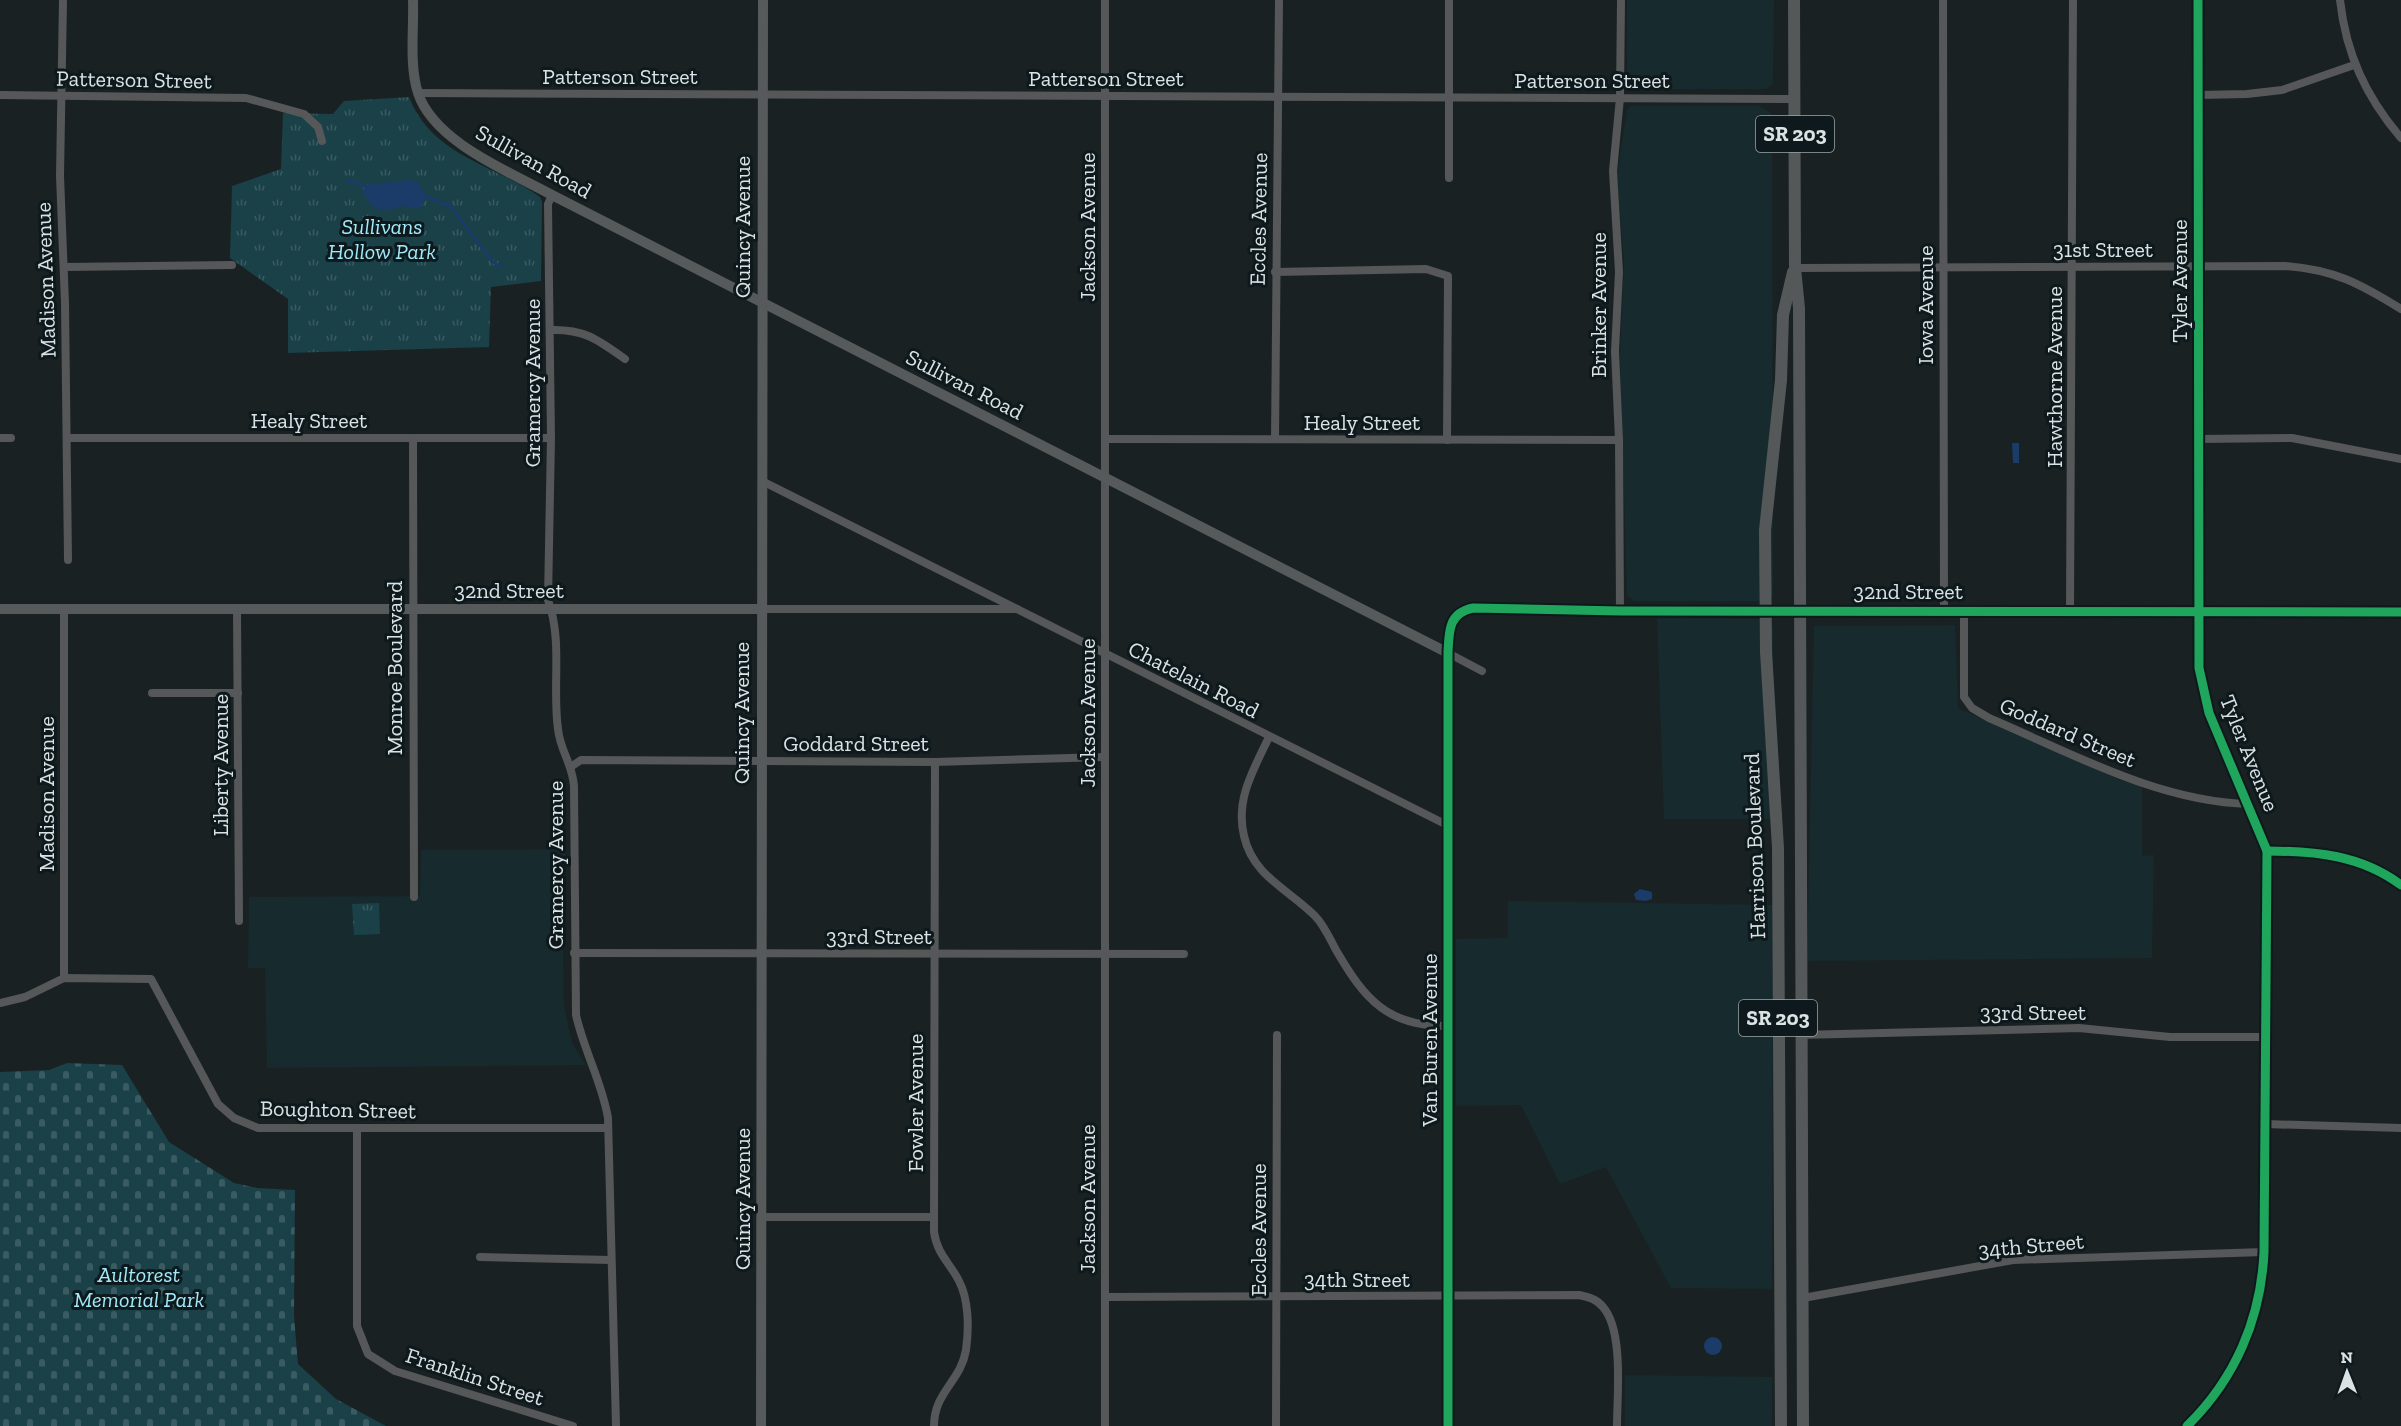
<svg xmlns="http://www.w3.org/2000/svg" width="2401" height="1426" font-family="'Zilla Slab',serif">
  <defs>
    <pattern id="cemetery-stones" width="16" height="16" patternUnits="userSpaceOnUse" patternTransform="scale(1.5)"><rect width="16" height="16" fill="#1a4048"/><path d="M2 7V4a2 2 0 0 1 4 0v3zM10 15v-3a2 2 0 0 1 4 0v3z" fill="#3b5b62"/></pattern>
    <pattern id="park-tufts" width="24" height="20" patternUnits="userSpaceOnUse" patternTransform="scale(1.5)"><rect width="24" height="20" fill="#1a4048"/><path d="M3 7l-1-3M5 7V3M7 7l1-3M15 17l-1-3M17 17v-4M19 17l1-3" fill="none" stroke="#3b5b62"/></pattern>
  </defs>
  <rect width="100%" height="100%" fill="#1a2122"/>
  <!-- built -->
  <g fill="#172a2e">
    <polygon points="1627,0 1774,0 1773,84 1766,89 1631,89 1627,84"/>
    <polygon points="1630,106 1760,106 1772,114 1773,595 1767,601 1634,601 1627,595 1620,355 1624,263 1617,175 1627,111"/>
    <polygon points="1657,618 1765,619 1773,626 1773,819 1664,819"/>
    <polygon points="1955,625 1958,708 2122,781 2142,786 2142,856 2154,855 2152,958 1807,961 1814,626"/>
    <polygon points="566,849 562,881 564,1005 572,1043 586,1065 267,1068 265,968 248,968 249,897 420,896 421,850"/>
    <polygon points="1508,901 1773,905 1772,1289 1671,1288 1606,1167 1560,1184 1521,1105 1456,1106 1456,939 1508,938"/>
    <polygon points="1625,1375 1772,1377 1772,1426 1625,1426"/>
  </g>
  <!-- cemetery -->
  <polygon fill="url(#cemetery-stones)" points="67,1063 122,1065 169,1142 234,1183 257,1188 295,1190 294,1316 298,1364 336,1399 386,1426 0,1426 0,1072 49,1070"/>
  <!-- park -->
  <g fill="url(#park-tufts)">
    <path d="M 409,97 C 432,156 493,164 540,197 L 542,202 L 541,281 L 491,287 L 489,347 L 288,353 L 288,299 L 230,258 L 232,186 L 281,169 L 283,113 L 333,114 L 344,101 Z"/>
    <polygon points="379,903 380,934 354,935 352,904"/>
  </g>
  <!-- water -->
  <g fill="#1b3b69">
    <polygon points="409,180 418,182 427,197 419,209 401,206 391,210 379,210 371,205 363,193 364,186 369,184"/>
    <polygon points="2012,443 2019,443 2019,463 2013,463"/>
    <polygon points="1640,889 1652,892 1652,899 1646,901 1636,900 1634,894"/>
    <circle cx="1713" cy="1346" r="9"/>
  </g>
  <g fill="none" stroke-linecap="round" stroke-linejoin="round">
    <!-- stream -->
    <g stroke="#1b3b69" stroke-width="3">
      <polyline points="346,180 364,186"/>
      <polyline points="427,197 451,207 493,262 502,267"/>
    </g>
    <!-- street -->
    <g stroke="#555758" stroke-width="8">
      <polyline points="63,0 60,176 65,303 68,560"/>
      <polyline points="1943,0 1944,610"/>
      <path d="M 2340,0 C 2346,54 2366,97 2401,138"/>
      <polyline points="418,93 1795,99"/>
      <polyline points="0,95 246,98 304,114 318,127 322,141"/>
      <polyline points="2198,95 2247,94 2282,90 2354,65"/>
      <polyline points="1449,178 1449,0"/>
      <path d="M 552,195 L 548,204 L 551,438 L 548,600 C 563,641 552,686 558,729 C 560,751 572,762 574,786 L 576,1015 C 584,1051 602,1082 608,1118 L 616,1426"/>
      <polyline points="64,267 232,265"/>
      <path d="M 1795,268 L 2285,266 C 2335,270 2359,283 2401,309"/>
      <polyline points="1275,272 1426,269 1448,276 1447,440"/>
      <path d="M 551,330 C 585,329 598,340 625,359"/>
      <polyline points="0,438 11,438"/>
      <polyline points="67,438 551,438"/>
      <polyline points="413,438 414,897"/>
      <polyline points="1105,439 1619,440"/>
      <polyline points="1275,439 1279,0"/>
      <polyline points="2199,439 2292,438 2401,459"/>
      <polyline points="762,481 1449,826"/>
      <polyline points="237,609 239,921"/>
      <polyline points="760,609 1017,609"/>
      <polyline points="2070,610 2073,0"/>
      <polyline points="1620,611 1619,440 1615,351 1619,272 1613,171 1620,98 1621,0"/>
      <path d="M 1964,611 L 1964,697 L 1972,708 L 1989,718 C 2071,753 2159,802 2249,804"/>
      <polyline points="152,693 238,693"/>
      <path d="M 1269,737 C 1254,769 1235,799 1244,836 C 1253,876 1288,889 1315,916 C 1324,925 1330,939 1336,950 C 1365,1000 1388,1027 1449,1026"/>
      <polyline points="572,766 581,760 935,762 1105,757"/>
      <path d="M 2267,851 C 2315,851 2361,855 2401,885"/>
      <polyline points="574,953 1184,954"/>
      <polyline points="64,978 64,609"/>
      <polyline points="0,1003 25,997 64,978 151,979 218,1104 234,1118 258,1128 608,1128"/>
      <polyline points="1800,1035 2079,1028 2170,1037 2266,1037"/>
      <polyline points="2265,1124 2401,1128"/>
      <polyline points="357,1129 357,1326 368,1354 395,1371 573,1426"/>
      <polyline points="761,1217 934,1217"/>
      <polyline points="480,1257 611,1260"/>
      <path d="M 1105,1297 L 1579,1295 C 1588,1297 1597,1299 1603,1307 C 1624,1331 1617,1396 1617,1426"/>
      <polyline points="1803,1298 2013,1260 2264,1252"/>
      <path d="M 934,1426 C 934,1392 961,1381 966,1350 C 969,1329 969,1300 959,1281 C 950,1263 937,1254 934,1232 L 935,762"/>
      <polyline points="1105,1426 1105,0"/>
      <polyline points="1276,1426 1277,1035"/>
      <polyline points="1448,1426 1448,653 1482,671"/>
      <path d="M 2187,1426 C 2235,1379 2261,1319 2264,1252 L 2267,851 L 2209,713 L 2199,668 L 2198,0"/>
    </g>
    <!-- secondary -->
    <g stroke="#565a5b" stroke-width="10">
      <path d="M 413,0 C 414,29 409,65 418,93 C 434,142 510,172 552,195 L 1448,653 L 1452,621 L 1465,610 L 1473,608 L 1620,611 L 2401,612"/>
      <polyline points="0,609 760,609"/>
      <polyline points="761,1426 763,0"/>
    </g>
    <!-- primary -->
    <g stroke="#545859" stroke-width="12">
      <polyline points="1794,0 1795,268 1799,308 1803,1426"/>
      <polyline points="1781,1426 1778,848 1766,652 1765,530 1781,380 1783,315 1793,272"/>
    </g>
    <!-- cycleway casing -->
    <g stroke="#0d191c" stroke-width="13">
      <g id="cycleway">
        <path d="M 2267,851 C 2315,851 2361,855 2401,885"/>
        <path d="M 1448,1426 L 1448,653 C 1449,632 1448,613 1473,608 L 1620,611 L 2401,612"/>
        <path d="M 2187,1426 C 2235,1379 2261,1319 2264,1252 L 2267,851 L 2209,713 L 2199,668 L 2198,0"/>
      </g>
    </g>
    <!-- cycleway -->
    <use href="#cycleway" stroke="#20a55d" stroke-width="9"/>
  </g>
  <g text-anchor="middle" stroke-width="6" stroke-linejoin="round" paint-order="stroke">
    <!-- shield labels -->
    <g fill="#0d191c" stroke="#9ca6a8" stroke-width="1.5">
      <rect x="1756" y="116" width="78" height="36" rx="4.5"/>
      <rect x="1739" y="1000" width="78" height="36" rx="4.5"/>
    </g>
    <g font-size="21" font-weight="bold" fill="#dae2e4">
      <text x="1795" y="141">SR 203</text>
      <text x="1778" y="1025">SR 203</text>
    </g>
    <!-- street labels -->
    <g font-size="22" fill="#dae2e4" stroke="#0d191c">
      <text x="620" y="84">Patterson Street</text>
      <text x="1106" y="86">Patterson Street</text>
      <text transform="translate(134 79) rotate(1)" y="8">Patterson Street</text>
      <text x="1592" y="88">Patterson Street</text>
      <text transform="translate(534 161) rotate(29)" y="8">Sullivan Road</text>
      <text transform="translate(1258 219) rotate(-89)" y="8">Eccles Avenue</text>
      <text transform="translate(742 227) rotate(-90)" y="8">Quincy Avenue</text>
      <text transform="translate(1087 227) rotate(-90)" y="8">Jackson Avenue</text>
      <text x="2103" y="257">31st Street</text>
      <text transform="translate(45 280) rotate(-92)" y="8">Madison Avenue</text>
      <text transform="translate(2179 281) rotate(-90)" y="8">Tyler Avenue</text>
      <text transform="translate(1598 305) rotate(-90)" y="8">Brinker Avenue</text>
      <text transform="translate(1925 305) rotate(-90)" y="8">Iowa Avenue</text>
      <text transform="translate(2054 377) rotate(-90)" y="8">Hawthorne Avenue</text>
      <text transform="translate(532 383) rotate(-90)" y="8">Gramercy Avenue</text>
      <text transform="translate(965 384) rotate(27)" y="8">Sullivan Road</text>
      <text x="309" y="428">Healy Street</text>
      <text x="1362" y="430">Healy Street</text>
      <text x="509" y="598">32nd Street</text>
      <text x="1908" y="599">32nd Street</text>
      <text transform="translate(394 668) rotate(-90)" y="8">Monroe Boulevard</text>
      <text transform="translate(1194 679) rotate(27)" y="8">Chatelain Road</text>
      <text transform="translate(741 713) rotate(-90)" y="8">Quincy Avenue</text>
      <text transform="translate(1087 713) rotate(-90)" y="8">Jackson Avenue</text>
      <text transform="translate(2068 732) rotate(23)" y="8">Goddard Street</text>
      <text x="856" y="751">Goddard Street</text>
      <text transform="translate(2250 753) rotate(68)" y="8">Tyler Avenue</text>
      <text transform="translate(220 765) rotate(-90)" y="8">Liberty Avenue</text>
      <text transform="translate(46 794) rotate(-90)" y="8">Madison Avenue</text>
      <text transform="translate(1754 846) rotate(-92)" y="8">Harrison Boulevard</text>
      <text transform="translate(555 865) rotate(-90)" y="8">Gramercy Avenue</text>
      <text x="879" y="944">33rd Street</text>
      <text x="2033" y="1020">33rd Street</text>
      <text transform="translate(1429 1040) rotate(-90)" y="8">Van Buren Avenue</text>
      <text transform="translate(915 1103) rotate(-90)" y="8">Fowler Avenue</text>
      <text transform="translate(338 1109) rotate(1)" y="8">Boughton Street</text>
      <text transform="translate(742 1199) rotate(-90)" y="8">Quincy Avenue</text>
      <text transform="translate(1087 1199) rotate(-90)" y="8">Jackson Avenue</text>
      <text transform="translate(1258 1230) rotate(-90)" y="8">Eccles Avenue</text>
      <text transform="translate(2031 1245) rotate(-5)" y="8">34th Street</text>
      <text x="1357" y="1287">34th Street</text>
      <text transform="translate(475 1376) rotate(18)" y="8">Franklin Street</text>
    </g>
    <!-- park labels -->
    <g font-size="22" font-style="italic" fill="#a1eafa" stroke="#0d191c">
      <text x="382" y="234">Sullivans<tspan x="382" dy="25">Hollow Park</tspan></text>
      <text x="139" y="1282">Aultorest<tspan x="139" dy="25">Memorial Park</tspan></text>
    </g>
  </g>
  <!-- north arrow -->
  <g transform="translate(2347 1372) rotate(359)" stroke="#0d191c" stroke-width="4.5" paint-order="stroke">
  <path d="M0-4.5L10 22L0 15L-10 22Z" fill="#dae2e4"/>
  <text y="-9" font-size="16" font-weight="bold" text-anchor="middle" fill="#dae2e4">N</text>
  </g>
</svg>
